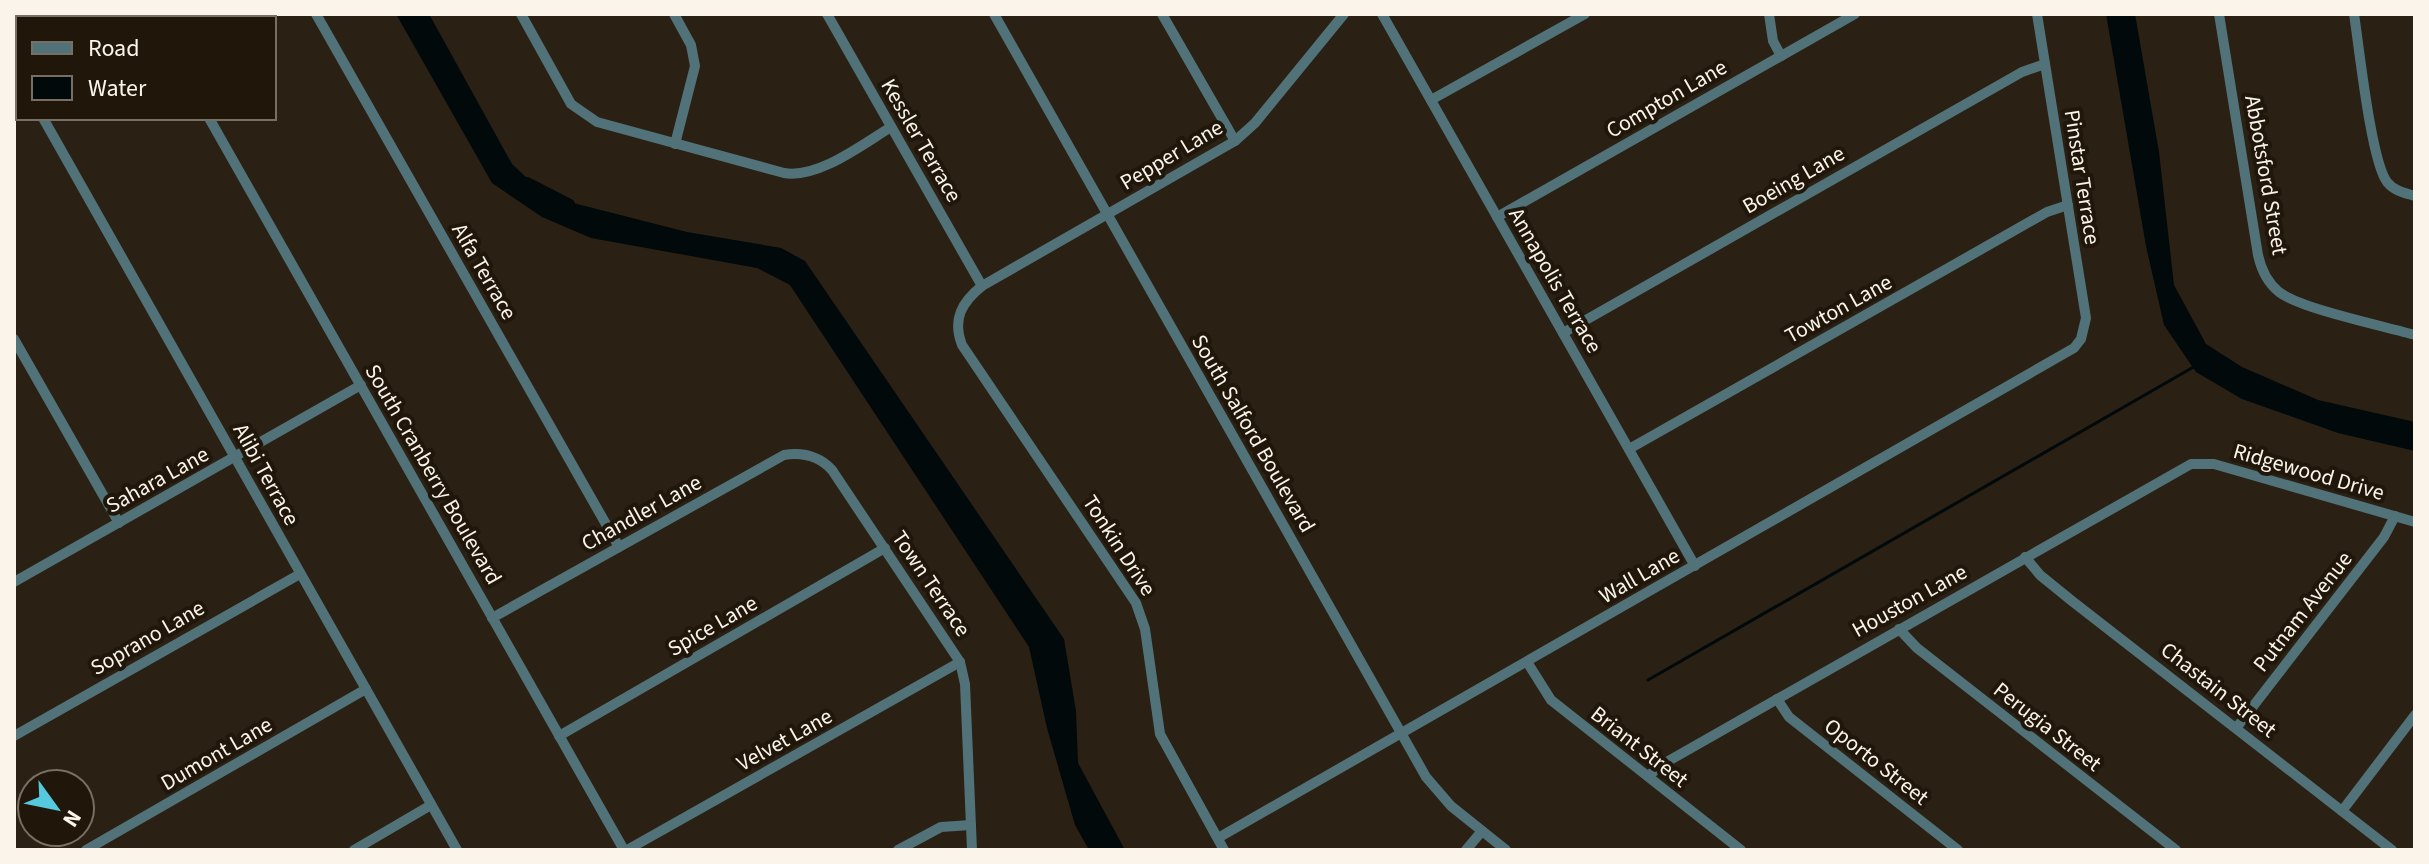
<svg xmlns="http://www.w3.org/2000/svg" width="2429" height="864" font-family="'Source Sans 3',sans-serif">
  <rect width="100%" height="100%" fill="#2a2013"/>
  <!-- water -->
  <g fill="#01090b">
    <polygon points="396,14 429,14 512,164 546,196 687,232 781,248 805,261 1064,639 1076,711 1078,763 1125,850 1089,850 1075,825 1047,728 1029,647 790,285 757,268 591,238 542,217 492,183"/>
    <polygon points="2106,14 2135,14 2159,152 2174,285 2206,344 2242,367 2318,400 2415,422 2415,451 2338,433 2242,399 2196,372 2164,325 2146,246"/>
  </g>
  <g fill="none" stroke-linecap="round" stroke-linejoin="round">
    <!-- stream -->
    <polyline stroke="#01090b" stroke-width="3" points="1648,680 2197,365"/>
    <!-- canal -->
    <polyline stroke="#01090b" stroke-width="10" points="527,182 570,204"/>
    <!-- minor -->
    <g stroke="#507278" stroke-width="10">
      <polyline points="150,14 152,18"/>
      <polyline points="316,14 619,547"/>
      <path d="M 521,14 L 571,104 L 597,122 L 784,173 C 818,179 863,144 891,127"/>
      <polyline points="674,14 691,45 695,66 675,144"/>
      <polyline points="827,14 982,286"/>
      <polyline points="994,14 1426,777 1451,806 1506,850"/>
      <polyline points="1162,14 1235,141"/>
      <polyline points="1382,14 1695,566"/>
      <polyline points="1769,14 1773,41 1781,56"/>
      <path d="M 2219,14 L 2258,255 C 2261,269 2268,283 2279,292 C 2301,309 2384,326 2415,335"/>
      <path d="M 2354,14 C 2359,46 2371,161 2387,182 C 2394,191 2405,193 2415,196"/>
      <polyline points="14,68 18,75"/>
      <polyline points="1431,100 1585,14"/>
      <polyline points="43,118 457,850"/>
      <polyline points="209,118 624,850"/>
      <polyline points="1497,217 1855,14"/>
      <polyline points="1563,333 2022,72 2045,64"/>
      <polyline points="14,339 119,523"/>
      <polyline points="1629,449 2047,212 2068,205"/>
      <polyline points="2025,557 2040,575 2072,601 2392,850"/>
      <polyline points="14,582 361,385"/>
      <path d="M 492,618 L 784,455 C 803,452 819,456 832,470 L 960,662 L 965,684 L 972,850"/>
      <polyline points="1899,629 1917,648 2176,850"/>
      <polyline points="1527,662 1551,700 1741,850"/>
      <polyline points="1777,699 1789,717 1958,850"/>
      <polyline points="2237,727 2384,537 2395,516"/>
      <polyline points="14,736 300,574"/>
      <polyline points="559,736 885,548"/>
      <polyline points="1648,776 1663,764 2191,464 2214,464 2415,522"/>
      <polyline points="2342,811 2415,715"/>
      <polyline points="1218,838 2074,348 2081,339 2086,318 2037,14"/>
      <polyline points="86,850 366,689"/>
      <polyline points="354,850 431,805"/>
      <polyline points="627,850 960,662"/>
      <polyline points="898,850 941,827 971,825"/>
      <path d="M 1224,850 L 1160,734 L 1145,629 L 1136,603 L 962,345 C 952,319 962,302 982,286 L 1235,141 L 1255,123 L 1344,14"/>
      <polyline points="1466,850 1482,831"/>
    </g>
  </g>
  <g text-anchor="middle" stroke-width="8" stroke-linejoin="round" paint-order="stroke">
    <!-- street labels -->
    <g font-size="22" fill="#faf4eb" stroke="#20170a">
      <text transform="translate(1666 98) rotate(-30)" y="8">Compton Lane</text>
      <text transform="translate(922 140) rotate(60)" y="8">Kessler Terrace</text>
      <text transform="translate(1171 154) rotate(-31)" y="8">Pepper Lane</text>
      <text transform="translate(2267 175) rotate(80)" y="8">Abbotsford Street</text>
      <text transform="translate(2083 177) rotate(81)" y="8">Pinstar Terrace</text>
      <text transform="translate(1793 179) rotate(-30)" y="8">Boeing Lane</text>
      <text transform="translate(485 271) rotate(60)" y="8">Alfa Terrace</text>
      <text transform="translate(1556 280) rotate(60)" y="8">Annapolis Terrace</text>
      <text transform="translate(1838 308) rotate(-29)" y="8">Towton Lane</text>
      <text transform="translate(1254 433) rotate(60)" y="8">South Salford Boulevard</text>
      <text transform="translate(2309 471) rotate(16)" y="8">Ridgewood Drive</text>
      <text transform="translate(267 474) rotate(61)" y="8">Alibi Terrace</text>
      <text transform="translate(434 474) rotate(60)" y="8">South Cranberry Boulevard</text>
      <text transform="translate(157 479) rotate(-29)" y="8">Sahara Lane</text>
      <text transform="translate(641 512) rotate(-29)" y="8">Chandler Lane</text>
      <text transform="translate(1120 545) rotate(57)" y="8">Tonkin Drive</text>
      <text transform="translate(1639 575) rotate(-30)" y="8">Wall Lane</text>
      <text transform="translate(932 583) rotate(56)" y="8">Town Terrace</text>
      <text transform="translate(1909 600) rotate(-29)" y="8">Houston Lane</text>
      <text transform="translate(2302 611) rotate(-52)" y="8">Putnam Avenue</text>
      <text transform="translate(712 625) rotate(-30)" y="8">Spice Lane</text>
      <text transform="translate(147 637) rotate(-30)" y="8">Soprano Lane</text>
      <text transform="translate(2219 689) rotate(38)" y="8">Chastain Street</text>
      <text transform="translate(2048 726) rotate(38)" y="8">Perugia Street</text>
      <text transform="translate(784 739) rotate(-29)" y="8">Velvet Lane</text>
      <text transform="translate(1640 746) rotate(38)" y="8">Briant Street</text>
      <text transform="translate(216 753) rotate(-30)" y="8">Dumont Lane</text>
      <text transform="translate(1877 761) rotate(38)" y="8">Oporto Street</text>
    </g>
  </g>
  <!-- border -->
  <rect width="2429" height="864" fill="none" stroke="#faf4eb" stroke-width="32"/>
  <!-- legend -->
  <rect x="16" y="16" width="260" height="104" fill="#20170a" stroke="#776f64" stroke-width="2"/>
  <rect x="32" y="42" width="40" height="12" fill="#507278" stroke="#776f64" stroke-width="2"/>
  <text x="88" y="56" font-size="24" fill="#faf4eb">Road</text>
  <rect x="32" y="76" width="40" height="24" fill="#01090b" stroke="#776f64" stroke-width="2"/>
  <text x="88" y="96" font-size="24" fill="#faf4eb">Water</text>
  <!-- north arrow -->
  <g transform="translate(56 808) rotate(123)"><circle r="38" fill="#20170a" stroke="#776f64" stroke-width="2"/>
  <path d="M0-6L14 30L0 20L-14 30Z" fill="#55cadf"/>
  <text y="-12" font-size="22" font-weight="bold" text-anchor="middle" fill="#faf4eb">N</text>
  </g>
</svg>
